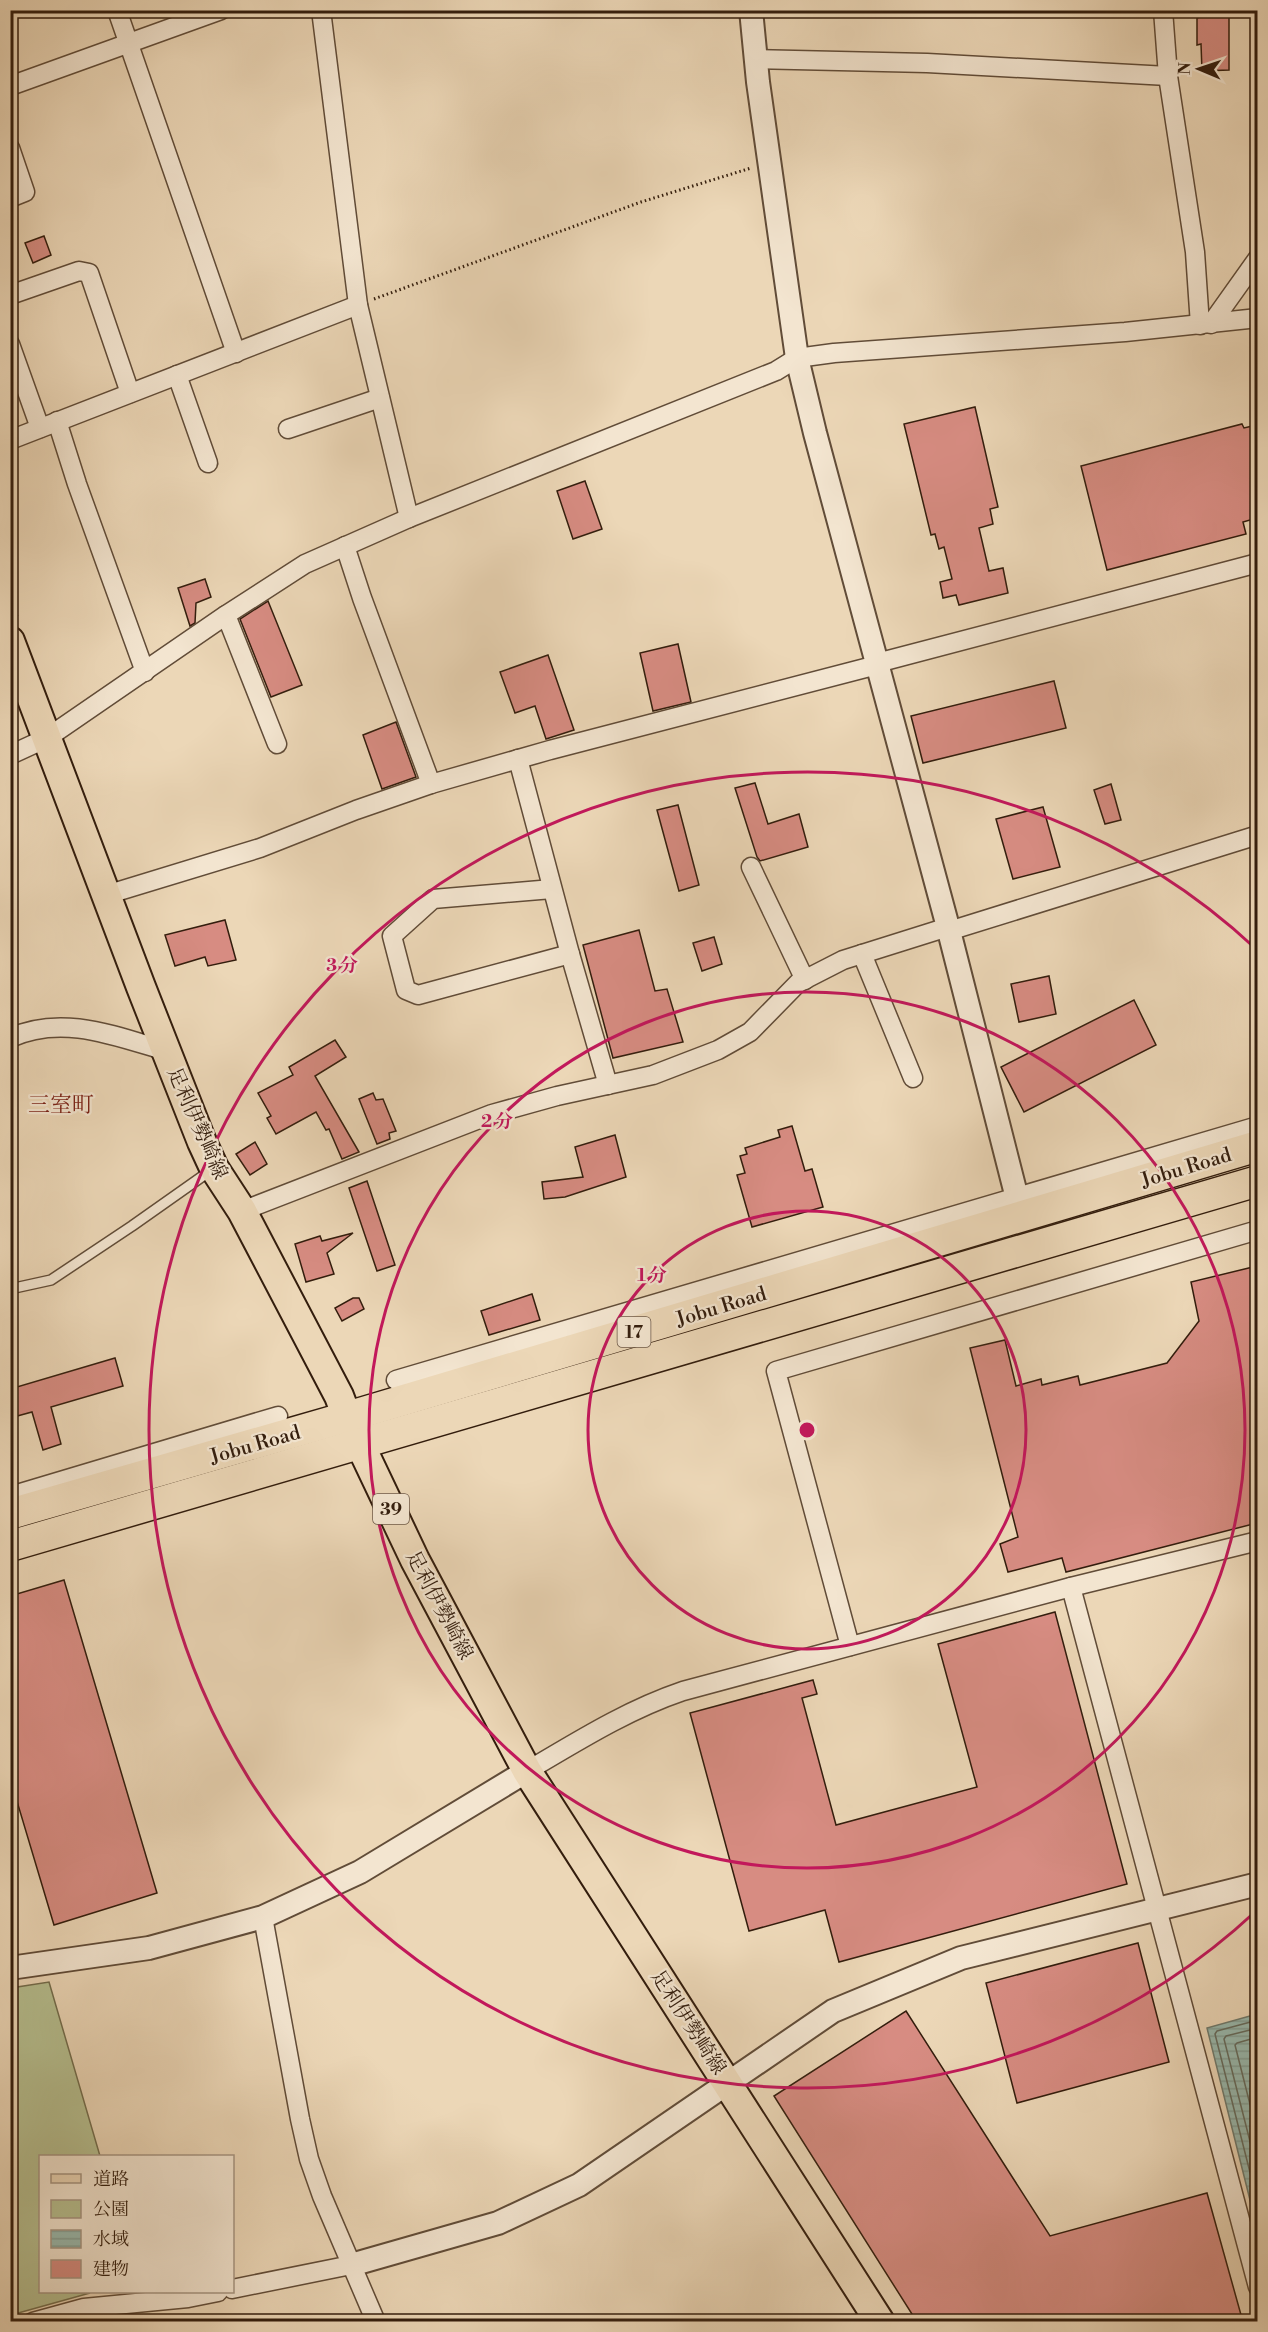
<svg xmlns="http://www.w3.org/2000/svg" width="1268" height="2332" font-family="'Libre Bodoni','Noto Serif JP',serif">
  <defs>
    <pattern id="water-rules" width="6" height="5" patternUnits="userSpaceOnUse" patternTransform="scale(1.5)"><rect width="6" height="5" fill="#99baaf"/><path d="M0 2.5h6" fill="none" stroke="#849f95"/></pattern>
  </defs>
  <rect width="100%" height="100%" fill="#ecd7b7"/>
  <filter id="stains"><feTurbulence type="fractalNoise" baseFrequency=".00333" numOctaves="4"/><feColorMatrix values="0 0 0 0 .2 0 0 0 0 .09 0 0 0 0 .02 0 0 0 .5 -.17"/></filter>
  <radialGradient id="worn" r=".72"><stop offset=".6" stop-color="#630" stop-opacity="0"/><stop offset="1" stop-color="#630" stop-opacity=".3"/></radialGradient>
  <!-- park -->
  <polygon fill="#b6bf90" stroke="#746e4e" stroke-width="1.5" points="49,1982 100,2156 40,2156 40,2292 90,2293 11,2315 11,1988"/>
  <!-- water -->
  <polygon fill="url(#water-rules)" stroke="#707b6e" stroke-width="1.5" points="1257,2014 1258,2014 1257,2228 1207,2028"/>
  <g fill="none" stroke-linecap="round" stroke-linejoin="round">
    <!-- shore -->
    <g stroke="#666c5e" stroke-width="1.5">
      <polyline points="1258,2020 1217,2031 1215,2034 1258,2204"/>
      <polyline points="1258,2028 1226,2036 1224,2039 1258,2173"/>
      <polyline points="1258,2037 1237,2043 1235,2045 1258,2136"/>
    </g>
  </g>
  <!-- building -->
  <g fill="#d78c82" stroke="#331d0d" stroke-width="1.5">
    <polygon points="1201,10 1229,10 1229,70 1202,71 1201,44 1197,45 1197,18 1200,17"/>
    <polygon points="44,236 51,255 33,263 25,243"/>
    <polygon points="975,407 998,507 990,509 993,524 979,528 989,571 1003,568 1008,593 959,605 956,595 943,598 940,582 952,579 944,547 939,549 935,534 931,535 904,424"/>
    <polygon points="1242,424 1244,428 1257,425 1257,518 1243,522 1246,534 1107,570 1081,466"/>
    <polygon points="585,481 602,529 573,539 557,491"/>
    <polygon points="205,579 211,597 196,603 195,623 190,626 178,588"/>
    <polygon points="268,601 302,685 271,697 240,619"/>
    <polygon points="678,644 691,702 653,711 640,653"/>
    <polygon points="548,655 574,730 546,739 535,706 515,713 500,672"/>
    <polygon points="1054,681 1066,728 923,763 911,716"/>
    <polygon points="396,722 416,777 382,789 363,735"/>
    <polygon points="755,783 768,824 799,814 808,847 760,861 757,857 735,788"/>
    <polygon points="1111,784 1121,820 1105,824 1094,790"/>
    <polygon points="678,805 699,885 679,891 657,810"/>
    <polygon points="1043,807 1060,867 1013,879 996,819"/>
    <polygon points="225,920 236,960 208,966 205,957 175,966 165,935"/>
    <polygon points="639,930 655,991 667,989 683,1042 613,1058 583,945"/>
    <polygon points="714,937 722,964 702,971 693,943"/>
    <polygon points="1049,976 1056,1014 1019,1022 1011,984"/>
    <polygon points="1134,1000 1156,1045 1024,1112 1001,1067"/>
    <polygon points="335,1040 346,1057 315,1076 359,1152 342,1159 329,1129 326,1130 316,1112 276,1134 267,1118 271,1116 258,1093 293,1075 289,1067"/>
    <polygon points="373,1093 376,1100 383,1099 396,1131 389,1133 390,1139 377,1144 359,1099"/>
    <polygon points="792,1126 805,1171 812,1169 823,1207 752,1227 737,1175 745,1173 740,1156 747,1154 745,1148 780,1137 778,1130"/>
    <polygon points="615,1135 626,1177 565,1197 544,1199 542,1182 583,1177 575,1147"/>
    <polygon points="255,1142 267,1164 250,1175 236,1154"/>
    <polygon points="367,1181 395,1265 377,1271 349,1188"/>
    <polygon points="353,1233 327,1253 334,1274 306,1282 295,1244 320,1236 322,1241"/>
    <polygon points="1257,1266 1257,1523 1066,1572 1062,1558 1008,1572 1000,1544 1018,1537 970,1348 1005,1340 1016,1386 1041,1379 1042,1385 1078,1376 1080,1385 1167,1363 1199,1321 1191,1282"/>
    <polygon points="532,1294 540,1320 489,1335 481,1311"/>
    <polygon points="353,1298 359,1298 364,1309 342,1321 335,1308"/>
    <polygon points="115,1358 123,1386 51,1407 61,1444 43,1450 32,1412 10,1418 10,1389"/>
    <polygon points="64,1580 157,1893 54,1925 10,1778 10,1596"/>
    <polygon points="1055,1612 1127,1884 839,1962 825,1910 749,1931 690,1713 813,1680 817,1694 802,1698 836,1825 977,1787 938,1644"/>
    <polygon points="1138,1943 1169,2062 1017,2103 986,1983"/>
    <polygon points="906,2011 1050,2236 1207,2193 1243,2322 917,2322 774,2096"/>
  </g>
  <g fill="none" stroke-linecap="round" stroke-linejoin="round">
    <!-- service casing -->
    <g stroke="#614c38" stroke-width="12">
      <g id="service">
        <polyline points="10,1289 51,1280 132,1226 210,1171"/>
        <polyline points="10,2012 11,2015"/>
      </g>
    </g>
    <!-- minor casing -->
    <g stroke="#614c38" stroke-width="21">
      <g id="minor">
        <polyline points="117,10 236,353"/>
        <polyline points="321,10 358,305 409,518"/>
        <polyline points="1163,10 1168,76 1195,252 1200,325"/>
        <polyline points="756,59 927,63 1168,76"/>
        <polyline points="10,86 221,10"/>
        <polyline points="10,148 25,192 10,198"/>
        <polyline points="10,295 79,271 89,273 130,393"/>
        <polyline points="1211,324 1258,258"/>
        <polyline points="10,344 40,428"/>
        <polyline points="177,375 208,463"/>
        <polyline points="57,421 77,484 145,672"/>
        <polyline points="288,429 380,398"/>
        <polyline points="10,440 358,305"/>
        <polyline points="345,546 362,598 431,784"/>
        <polyline points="226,615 277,744"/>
        <polyline points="877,663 1258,563"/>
        <polyline points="10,755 47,738 226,615 305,564 409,518 776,371 797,358 834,353 1125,332 1258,318"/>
        <polyline points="518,759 570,954 608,1085"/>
        <polyline points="751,867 805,980"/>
        <polyline points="552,889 433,899 392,936 406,990 418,995 570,954"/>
        <polyline points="106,895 260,848 356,810 431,784 550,750 877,665"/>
        <polyline points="949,931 1258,835"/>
        <polyline points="862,954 913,1078"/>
        <path d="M 10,1038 C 62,1014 115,1036 166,1051"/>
        <polyline points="242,1211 492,1114 557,1096 653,1075 718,1050 750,1032 798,983 843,960 948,927"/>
        <polyline points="396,1380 1258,1126"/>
        <polyline points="10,1496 278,1416"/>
        <polyline points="1071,1587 1258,2287"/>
        <polyline points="850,1646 776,1371 1258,1230"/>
        <path d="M 527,1771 C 578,1741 627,1710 683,1691 L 1071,1587 L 1258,1541"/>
        <polyline points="263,1917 300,2119 309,2159 322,2196 376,2322"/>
        <polyline points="232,2289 351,2265"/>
        <polyline points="33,2322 84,2308 188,2298 218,2292"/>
      </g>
    </g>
    <!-- tertiary casing -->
    <g stroke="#614c38" stroke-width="26">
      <g id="tertiary">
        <polyline points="751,10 758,82 797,358 815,433 948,927 1017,1198"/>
        <polyline points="10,1968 149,1948 263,1917 360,1872 527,1771"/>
        <polyline points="351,2265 498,2223 579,2185 833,2011 961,1958 1258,1884"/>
      </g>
    </g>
    <!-- primary casing -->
    <g stroke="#331d0d" stroke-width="32">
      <polyline id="primary" points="10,641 141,987 202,1142 214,1168 242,1211 339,1396 347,1417 415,1560 527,1771 880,2322"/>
    </g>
    <!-- trunk casing -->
    <g stroke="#331d0d" stroke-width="33">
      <g id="trunk">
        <polyline points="10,1514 347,1417 1258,1146"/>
        <polyline points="10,1546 1258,1181"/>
      </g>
    </g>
    <!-- path -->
    <g stroke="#331d0d" stroke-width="3" stroke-dasharray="1.5 3" stroke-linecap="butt">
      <polyline points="374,299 641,202 751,168"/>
      <polyline points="10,598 18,619"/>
    </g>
    <!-- service -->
    <use href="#service" stroke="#f3e5d0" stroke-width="9"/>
    <!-- minor -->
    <use href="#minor" stroke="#f3e5d0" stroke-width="18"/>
    <!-- tertiary -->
    <use href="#tertiary" stroke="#f3e5d0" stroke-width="22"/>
    <!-- primary -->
    <use href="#primary" stroke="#ecd7b7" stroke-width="28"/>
    <!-- trunk -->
    <use href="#trunk" stroke="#ecd7b7" stroke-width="30"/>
  </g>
  <!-- distance rings -->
  <g fill="none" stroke="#c2185b" stroke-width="3">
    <circle cx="807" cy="1430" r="219"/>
    <circle cx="807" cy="1430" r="438"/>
    <path d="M1256 1911A658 658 0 1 1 1256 949"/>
  </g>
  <g text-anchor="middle" stroke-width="4.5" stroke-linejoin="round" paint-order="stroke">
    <!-- shield labels -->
    <g fill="#f3e5d0" stroke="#6d5948" stroke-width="1.5">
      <rect x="617.5" y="1317" width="33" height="30" rx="4.5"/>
      <rect x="373" y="1494" width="36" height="30" rx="4.5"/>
    </g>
    <g font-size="18" font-weight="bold" fill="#331d0d">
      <text x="634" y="1338">17</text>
      <text x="391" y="1515">39</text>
    </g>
    <!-- street labels -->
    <g font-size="20" fill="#331d0d" stroke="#f3e5d0">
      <text transform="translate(198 1123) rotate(66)" y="7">足利伊勢崎線</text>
      <text transform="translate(1186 1167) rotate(-17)" y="7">Jobu Road</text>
      <text transform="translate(721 1306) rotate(-17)" y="7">Jobu Road</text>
      <text transform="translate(255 1444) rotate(-16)" y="7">Jobu Road</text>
      <text transform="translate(440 1605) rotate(62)" y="7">足利伊勢崎線</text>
      <text transform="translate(689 2022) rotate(57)" y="7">足利伊勢崎線</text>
    </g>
    <!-- quarter labels -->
    <g font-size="22" fill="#7a1f14" stroke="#f3e5d0">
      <text x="61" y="1112">三室町</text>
    </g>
  </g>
  <circle cx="807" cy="1430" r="9" fill="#c2185b" stroke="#f3e5d0" stroke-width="3"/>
  <g font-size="18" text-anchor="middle" font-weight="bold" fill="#c2185b" stroke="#f3e5d0" stroke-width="4.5" stroke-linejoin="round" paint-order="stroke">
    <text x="342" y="971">3 分</text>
    <text x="497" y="1127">2 分</text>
    <text x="652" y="1281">1 分</text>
  </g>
  <!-- margin -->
  <rect width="1268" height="2332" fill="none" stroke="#ecd7b7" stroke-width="36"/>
  <rect x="12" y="12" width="1244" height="2308" fill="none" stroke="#331d0d" stroke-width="3"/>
  <rect x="18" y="18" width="1232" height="2296" fill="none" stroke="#331d0d" stroke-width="1.5"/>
  <!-- legend -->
  <rect x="39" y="2155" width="195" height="138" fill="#f3e5d0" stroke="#a69582" stroke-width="1.5"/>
  <rect x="51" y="2174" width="30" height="9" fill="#ecd7b7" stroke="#a69582" stroke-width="1.5"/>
  <text x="93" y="2185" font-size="18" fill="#331d0d">道路</text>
  <rect x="51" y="2200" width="30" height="18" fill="#b6bf90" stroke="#a69582" stroke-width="1.5"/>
  <text x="93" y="2215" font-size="18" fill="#331d0d">公園</text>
  <rect x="51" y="2230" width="30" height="18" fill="url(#water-rules)" stroke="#a69582" stroke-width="1.5"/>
  <text x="93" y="2245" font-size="18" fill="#331d0d">水域</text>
  <rect x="51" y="2260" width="30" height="18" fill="#d78c82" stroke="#a69582" stroke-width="1.5"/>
  <text x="93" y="2275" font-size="18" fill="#331d0d">建物</text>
  <!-- north arrow -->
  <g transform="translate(1199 69) rotate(272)" stroke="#f3e5d0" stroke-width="4.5" paint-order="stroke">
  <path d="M0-4.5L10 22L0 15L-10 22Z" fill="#331d0d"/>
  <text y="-9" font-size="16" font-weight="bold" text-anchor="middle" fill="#331d0d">N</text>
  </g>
  <rect width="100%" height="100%" filter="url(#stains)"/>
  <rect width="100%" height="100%" fill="url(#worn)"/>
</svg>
